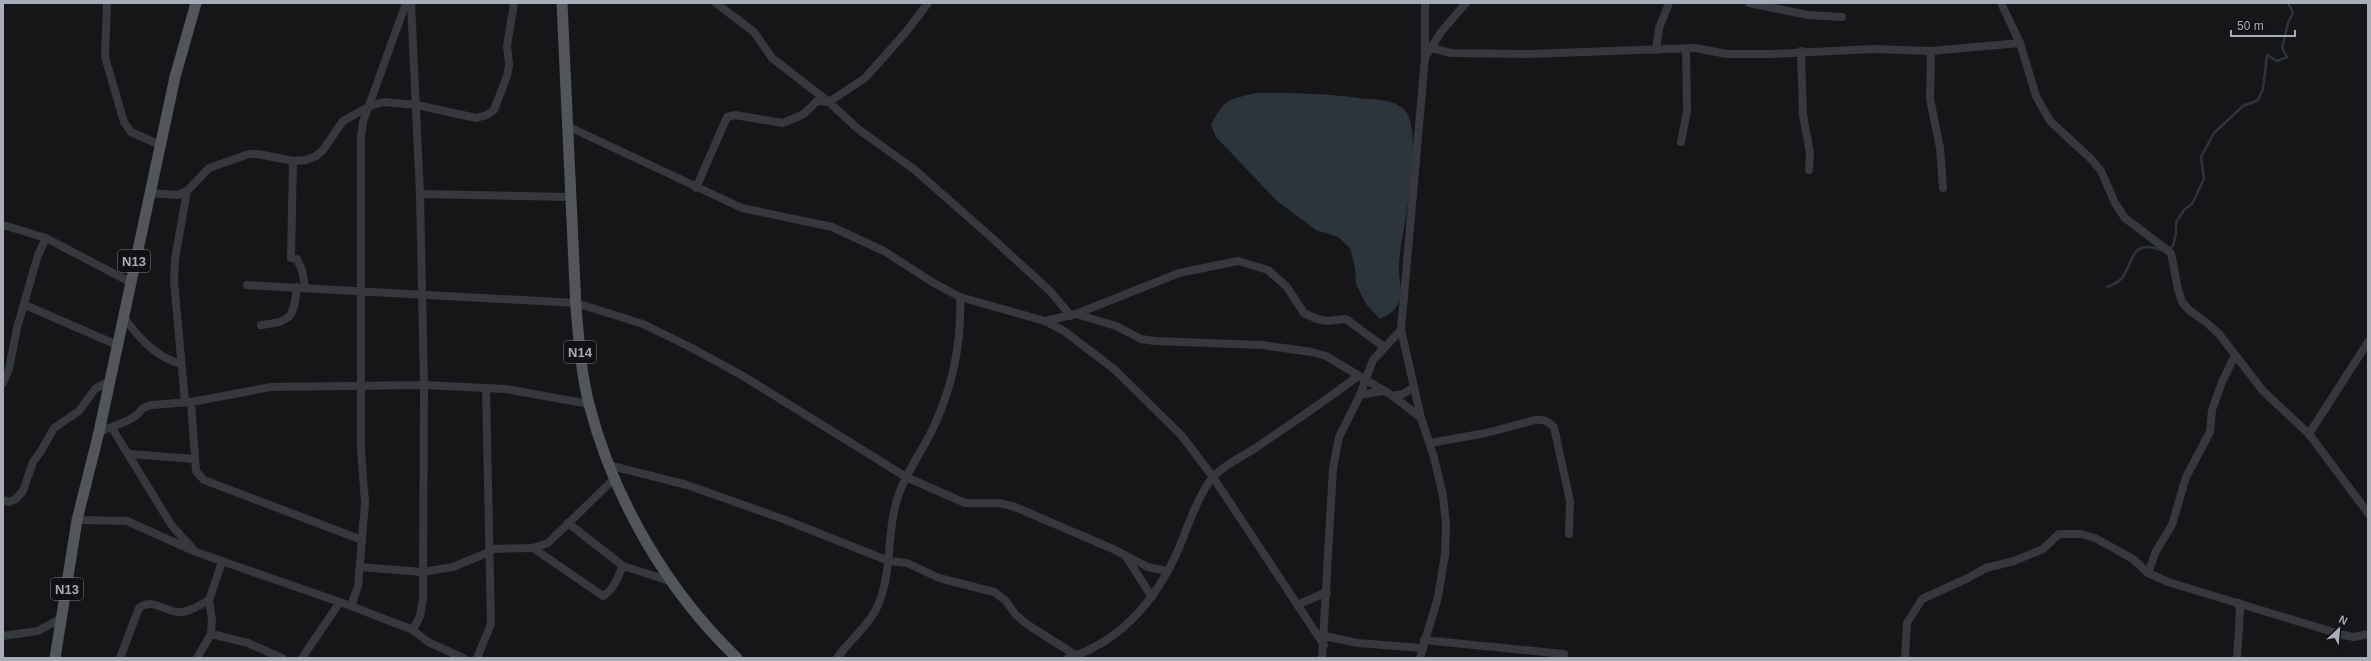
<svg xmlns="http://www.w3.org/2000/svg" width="2371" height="661" font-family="Arial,sans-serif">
  <rect width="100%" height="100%" fill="#161618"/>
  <!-- water -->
  <path fill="#2c353c" d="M 1257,93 C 1292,93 1323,93 1358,98 C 1373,100 1387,98 1401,107 C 1429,125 1400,236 1399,265 C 1398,277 1404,293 1398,304 C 1395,312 1387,315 1380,319 L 1366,304 L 1356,284 L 1355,268 L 1350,248 L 1338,237 L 1316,230 L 1277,201 L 1216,137 L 1211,125 C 1224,99 1229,99 1257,93 Z"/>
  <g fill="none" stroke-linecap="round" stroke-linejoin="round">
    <!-- stream -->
    <g stroke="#2c353c" stroke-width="2.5">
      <polyline points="2168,249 2173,246 2176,233 2176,222 2185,209 2192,204 2204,179 2201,157 2214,133 2243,106 2258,100 2263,89 2267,55 2277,61 2287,57 2282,48 2288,23 2293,13 2288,3"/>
      <path d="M 2107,287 C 2113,285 2117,283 2121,279 C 2134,265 2128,238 2161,250"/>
    </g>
    <!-- minor -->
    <g stroke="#37383d" stroke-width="8">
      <polyline points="107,3 105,57 124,122 131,132 160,145"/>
      <polyline points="411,3 420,194 424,385 423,599 420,616 413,630"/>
      <polyline points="716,3 754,32 772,58 829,102 858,129 915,170 992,238 1050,291 1071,316"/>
      <polyline points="1749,3 1808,15 1842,17"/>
      <polyline points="2001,3 2020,43 2036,96 2050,121 2091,159 2101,171 2115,203 2125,218 2171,253 2178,289 2182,302 2189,310 2207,323 2219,334 2263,391 2309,434 2368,513"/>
      <polyline points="1431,48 1451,53 1529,54 1695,48 1727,54 1772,54 1873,49 1931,51 2020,43"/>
      <polyline points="1656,50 1659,28 1669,3"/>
      <polyline points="1801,51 1803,115 1810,153 1809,170"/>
      <polyline points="1931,51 1930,99 1940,148 1943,188"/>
      <polyline points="1425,57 1425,3"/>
      <polyline points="567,126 742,208 832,227 884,251 932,282 960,297 1045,321 1064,331 1114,369 1182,436 1213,477 1324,645"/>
      <polyline points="1681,142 1687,111 1686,49"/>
      <polyline points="293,161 291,258 297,259 302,270 305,287"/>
      <polyline points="696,188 727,117 735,115 783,123 804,114 817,101 829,102 865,78 906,32 928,3"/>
      <polyline points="149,193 178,195 187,191 209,168 249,154 258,154 293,161 306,160 316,156 323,150 343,121 370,106 384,102 417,105 476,118 487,115 494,110 507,76 509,65 507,46 514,3"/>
      <polyline points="420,194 570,197"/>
      <polyline points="3,225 46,238 130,282"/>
      <polyline points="247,285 576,303 643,324 690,347 743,376 906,477 965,503 999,503 1015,507 1113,549 1148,567 1167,571"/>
      <polyline points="25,305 117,345"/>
      <polyline points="1076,314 1116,326 1141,339 1155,341 1262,345 1312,352 1326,356 1393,396 1421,418"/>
      <path d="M 123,316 C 138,337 155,357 181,364"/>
      <polyline points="1045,321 1076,314 1179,273 1238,261 1268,270 1287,287 1304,313 1317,319 1326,321 1346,319 1384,347"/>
      <path d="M 261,325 C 291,322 294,317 297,287"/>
      <polyline points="3,383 9,369 17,328 38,255 46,238"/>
      <polyline points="1360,395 1383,391"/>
      <polyline points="1393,396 1403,394 1414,387"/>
      <polyline points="185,402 174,281 175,259 187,191"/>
      <polyline points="191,402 196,471 204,480 362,540"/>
      <polyline points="112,428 172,526 194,550"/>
      <polyline points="99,432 127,421 137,415 143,408 151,405 191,402 271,387 424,385 506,389 589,404"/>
      <polyline points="2309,434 2368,342"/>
      <path d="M 1430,443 L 1486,433 L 1535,420 C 1543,419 1548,421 1554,427 L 1570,501 L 1569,534"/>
      <polyline points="130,454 195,459"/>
      <polyline points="608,465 687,485 783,519 889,561 907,563 939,578 994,592 1005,600 1016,615 1028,625 1080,658"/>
      <polyline points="3,500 9,502 16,499 23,491 33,462 41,451 54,428 79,411 95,389 109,381"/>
      <polyline points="77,520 127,521 196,552 351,606 413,630 428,642 463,658"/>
      <polyline points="568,523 623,566 673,582"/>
      <path d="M 533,548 L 603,596 C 614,590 618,576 623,566"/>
      <polyline points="489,549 533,548 548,543 615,478"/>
      <polyline points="1127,558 1152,597"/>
      <polyline points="360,567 422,572 453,567 489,552"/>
      <polyline points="2148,573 2156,551 2172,525 2186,477 2210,432 2212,410 2222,382 2235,355"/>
      <polyline points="1297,605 1327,592"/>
      <polyline points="351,606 358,586 365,503 361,450 361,137 363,122 406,3"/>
      <polyline points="211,634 248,643 282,658"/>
      <polyline points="3,636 38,631 63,617"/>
      <polyline points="1324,636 1358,643 1421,648"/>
      <polyline points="1424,640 1564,654"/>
      <path d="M 120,658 L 139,608 C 152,598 163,610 177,612 C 188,613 200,605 209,600"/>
      <polyline points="197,658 211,634 212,620 209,600 222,562"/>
      <polyline points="302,658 340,602"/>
      <polyline points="477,658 491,624 486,389"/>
      <path d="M 837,658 C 851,638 872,624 880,600 C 893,565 886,526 900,491 C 909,467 925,447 935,424 C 953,385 962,339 960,297"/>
      <path d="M 1068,658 C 1126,640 1162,592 1183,538 C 1189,522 1202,488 1214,476 C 1225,465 1241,457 1254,449 C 1289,425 1324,402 1358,376"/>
      <polyline points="1322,658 1333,468 1339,437 1360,395 1373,360 1401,330"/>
      <polyline points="1420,658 1438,597 1445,555 1446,525 1443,495 1433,454 1421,418 1401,330 1425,57 1441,32 1466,3"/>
      <polyline points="1905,658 1907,623 1922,599 1968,578 1986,568 2014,561 2043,549 2059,534 2081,534 2095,538 2133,559 2148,573 2168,582 2343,635 2354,637 2368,634"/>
      <polyline points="2237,658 2240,612 2239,603"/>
    </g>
    <!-- major -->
    <g stroke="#53555c" stroke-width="11">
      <path d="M 562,3 L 576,308 C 579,340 581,373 589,404 C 613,498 667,591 737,658"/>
      <polyline points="55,658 77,520 99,432 175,77 196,3"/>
    </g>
  </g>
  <g text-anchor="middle" stroke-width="4" stroke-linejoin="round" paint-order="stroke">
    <!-- shield labels -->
    <g fill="#111113" stroke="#7b7e86" stroke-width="1">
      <rect x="118" y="250" width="32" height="22" rx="3"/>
      <rect x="564" y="341" width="32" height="22" rx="3"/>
      <rect x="51" y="578" width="32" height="22" rx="3"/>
    </g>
    <g font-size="13" font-weight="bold" fill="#a8adb8">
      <text x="134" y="266">N13</text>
      <text x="580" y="357">N14</text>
      <text x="67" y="594">N13</text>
    </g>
  </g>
  <!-- border -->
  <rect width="2371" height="661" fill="none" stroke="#a8adb8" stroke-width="8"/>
  <!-- north arrow -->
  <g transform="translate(2339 629) rotate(26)" stroke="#111113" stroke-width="3" paint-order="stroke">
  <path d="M0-3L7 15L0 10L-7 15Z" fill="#a8adb8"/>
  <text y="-6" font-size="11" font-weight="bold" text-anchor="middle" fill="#a8adb8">N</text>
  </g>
  <!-- scale -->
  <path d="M2231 30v6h64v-6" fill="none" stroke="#a8adb8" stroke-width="2"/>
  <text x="2237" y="30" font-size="12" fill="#a8adb8" stroke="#111113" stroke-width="3" paint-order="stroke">50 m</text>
</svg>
